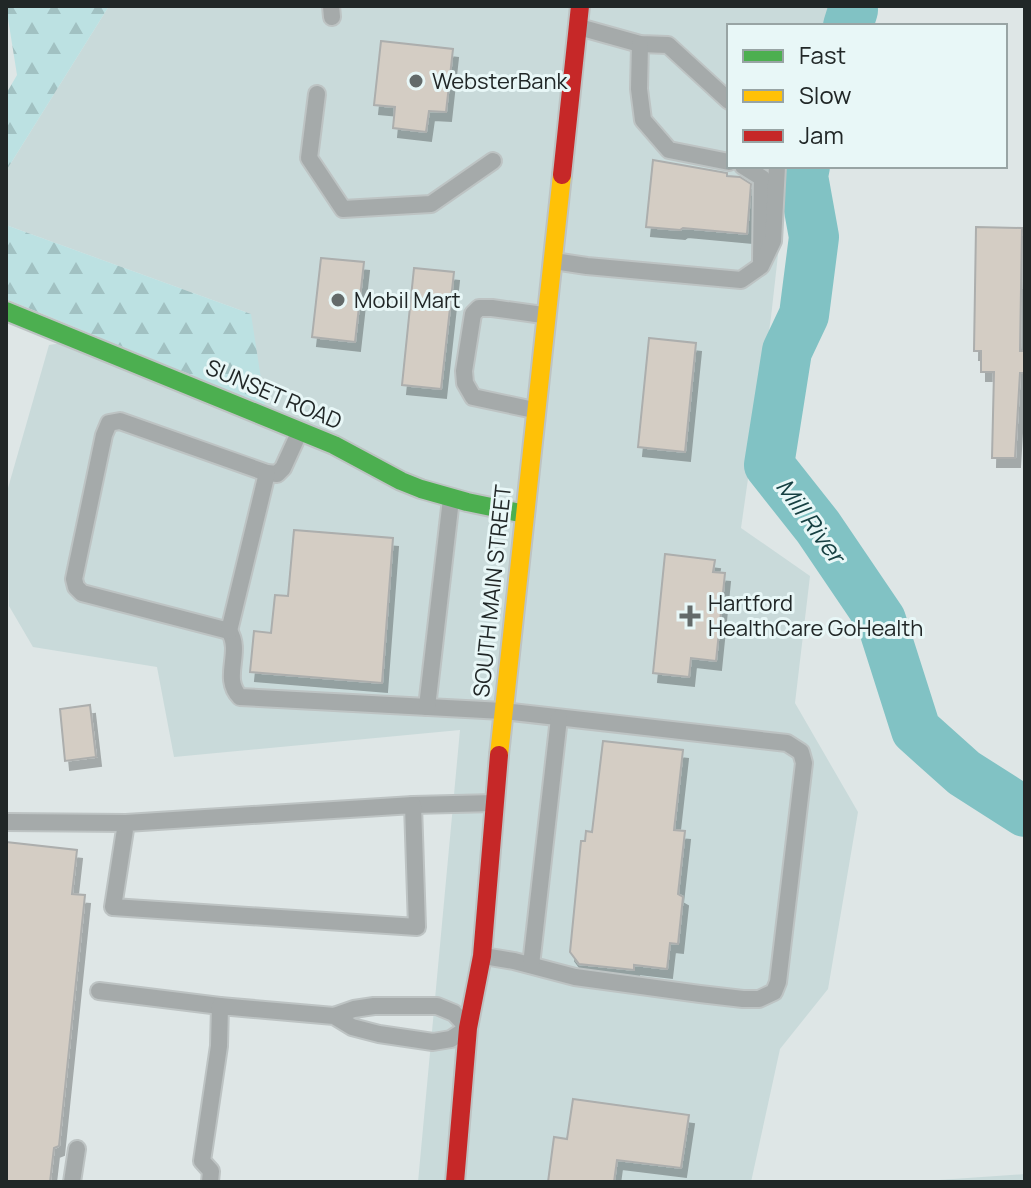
<svg xmlns="http://www.w3.org/2000/svg" width="1031" height="1188" font-family="Manrope,sans-serif">
  <defs>
    <pattern id="forest-firs" width="22" height="20" patternUnits="userSpaceOnUse" patternTransform="scale(2)"><rect width="22" height="20" fill="#bce1e2"/><path d="M5 1l3.5 6h-7zM16 11l3.5 6h-7z" fill="#a1c1c2"/></pattern>
    <filter id="shadow"><feDropShadow dx="5" dy="9" stdDeviation="0" flood-color="#0004"/></filter>
  </defs>
  <rect width="100%" height="100%" fill="#dee6e6"/>
  <!-- built -->
  <g fill="#c9dada">
    <polygon points="109,6 853,6 841,26 729,26 729,166 788,166 771,317 741,528 810,576 795,703 858,812 828,989 780,1049 751,1182 418,1182 460,730 174,757 157,667 33,647 9,606 6,495 49,345 251,314 6,225 6,171"/>
    <polygon points="1025,1174 1025,1182 910,1182"/>
  </g>
  <!-- forest -->
  <g fill="url(#forest-firs)">
    <polygon points="6,6 109,6 6,171 6,94 17,75"/>
    <polygon points="6,225 251,314 265,405 6,299"/>
  </g>
  <g fill="none" stroke-linecap="round" stroke-linejoin="round">
    <!-- river -->
    <g stroke="#81c2c4" stroke-width="50">
      <polyline points="848,26 853,10"/>
      <polyline points="805,166 803,176 814,237 804,315 787,351 769,465 818,527 881,620 916,730 964,773 1025,812"/>
    </g>
  </g>
  <!-- building -->
  <g fill="#d4cdc4" stroke="#acaead" stroke-width="2" filter="url(#shadow)">
    <polygon points="381,41 453,49 446,112 429,111 426,132 393,128 395,107 374,105"/>
    <polygon points="653,160 727,173 727,176 740,177 751,184 747,234 683,228 680,230 646,227"/>
    <polygon points="976,227 1022,228 1020,351 1025,351 1025,373 1020,373 1015,458 992,458 994,372 981,372 981,351 974,351"/>
    <polygon points="321,258 364,262 355,342 312,337"/>
    <polygon points="414,268 454,272 441,389 402,385"/>
    <polygon points="649,338 696,343 685,452 638,447"/>
    <polygon points="294,530 393,538 382,683 250,672 254,631 271,633 275,595 288,596"/>
    <polygon points="665,554 715,560 713,572 725,573 716,661 691,658 689,677 653,673"/>
    <polygon points="90,705 96,757 65,761 60,709"/>
    <polygon points="603,741 683,750 674,830 685,831 678,894 683,897 678,944 670,943 667,969 634,965 634,970 579,964 570,952 581,841 585,841 586,831 592,832"/>
    <polygon points="6,842 77,850 72,894 85,895 59,1146 54,1148 50,1182 6,1182"/>
    <polygon points="573,1099 689,1115 681,1168 617,1160 614,1182 548,1182 554,1137 567,1139"/>
  </g>
  <g fill="none" stroke-linecap="round" stroke-linejoin="round">
    <!-- lane casing -->
    <g stroke="#bdc3c3" stroke-width="20">
      <g id="lane">
        <polyline points="331,6 332,17"/>
        <polyline points="579,27 640,44 668,45 729,101"/>
        <polyline points="640,44 639,89 643,120 669,150 729,162"/>
        <polyline points="317,94 309,158 343,209 431,204 493,161"/>
        <polyline points="743,166 762,178 761,261"/>
        <polyline points="554,261 587,266 741,280 761,266 773,241 777,166"/>
        <polyline points="534,410 473,397 465,383 464,371 473,314 479,308 492,308 543,315"/>
        <path d="M 299,433 L 283,468 L 277,474 L 267,473 L 120,421 L 109,423 L 104,435 L 74,579 L 76,587 L 82,593 L 229,631 C 243,652 221,678 240,697 L 503,711 L 787,743 L 801,752 L 804,763 L 778,982 L 774,992 L 759,999 L 743,999 L 700,994 L 575,977 L 514,961 L 484,956"/>
        <polyline points="229,631 267,473"/>
        <polyline points="427,707 451,499"/>
        <polyline points="413,805 495,803"/>
        <polyline points="6,822 126,823 113,907 417,927 413,805 126,823"/>
        <polyline points="531,965 559,718"/>
        <polyline points="99,991 220,1006"/>
        <polyline points="72,1182 77,1149"/>
        <polyline points="210,1182 211,1171 202,1161 219,1046 220,1006 334,1016 354,1009 374,1006 437,1006 454,1013 468,1028 451,1039 433,1042 379,1034 352,1027 334,1016"/>
      </g>
    </g>
    <!-- fast casing -->
    <g stroke="#bdc3c3" stroke-width="22">
      <polyline id="fast" points="6,311 334,445 401,481 421,489 467,502 525,514"/>
    </g>
    <!-- slow casing -->
    <g stroke="#bdc3c3" stroke-width="22">
      <polyline id="slow" points="499,755 562,175"/>
    </g>
    <!-- jam casing -->
    <g stroke="#bdc3c3" stroke-width="22">
      <g id="jam">
        <polyline points="562,175 580,6"/>
        <polyline points="455,1182 468,1028 482,956 499,755"/>
      </g>
    </g>
    <!-- lane -->
    <use href="#lane" stroke="#a5aaaa" stroke-width="16"/>
    <!-- fast -->
    <use href="#fast" stroke="#4caf50" stroke-width="18"/>
    <!-- slow -->
    <use href="#slow" stroke="#ffc107" stroke-width="18"/>
    <!-- jam -->
    <use href="#jam" stroke="#c62828" stroke-width="18"/>
  </g>
  <!-- markers -->
  <g fill="#636a6a" stroke="#e8f7f7" stroke-width="3">
    <circle cx="416" cy="81" r="8"/>
    <circle cx="338" cy="300" r="8"/>
    <path d="M686 604h8v8h8v8h-8v8h-8v-8h-8v-8h8z"/>
  </g>
  <g text-anchor="middle" stroke-width="6" stroke-linejoin="round" paint-order="stroke">
    <!-- poi labels -->
    <g font-size="22" fill="#212727" stroke="#e8f7f7" text-anchor="start">
      <text x="432" y="89">WebsterBank</text>
      <text x="354" y="308">Mobil Mart</text>
      <text x="708" y="611">Hartford<tspan x="708" dy="25">HealthCare GoHealth</tspan></text>
    </g>
    <!-- street labels -->
    <g font-size="22" fill="#212727" stroke="#e8f7f7">
      <text transform="translate(274 394) rotate(23)" y="8">SUNSET ROAD</text>
      <text transform="translate(492 591) rotate(-84)" y="8">SOUTH MAIN STREET</text>
    </g>
    <!-- water labels -->
    <g font-size="24" font-style="italic" fill="#164042" stroke="#e8f7f7">
      <text transform="translate(810 521) rotate(54)" y="8">Mill River</text>
    </g>
  </g>
  <!-- border -->
  <rect width="1031" height="1188" fill="none" stroke="#212727" stroke-width="16"/>
  <!-- legend -->
  <rect x="727" y="24" width="280" height="144" fill="#e8f7f7" stroke="#98a4a4" stroke-width="2"/>
  <rect x="743" y="50" width="40" height="12" fill="#4caf50" stroke="#98a4a4" stroke-width="2"/>
  <text x="799" y="64" font-size="24" fill="#212727">Fast</text>
  <rect x="743" y="90" width="40" height="12" fill="#ffc107" stroke="#98a4a4" stroke-width="2"/>
  <text x="799" y="104" font-size="24" fill="#212727">Slow</text>
  <rect x="743" y="130" width="40" height="12" fill="#c62828" stroke="#98a4a4" stroke-width="2"/>
  <text x="799" y="144" font-size="24" fill="#212727">Jam</text>
</svg>
